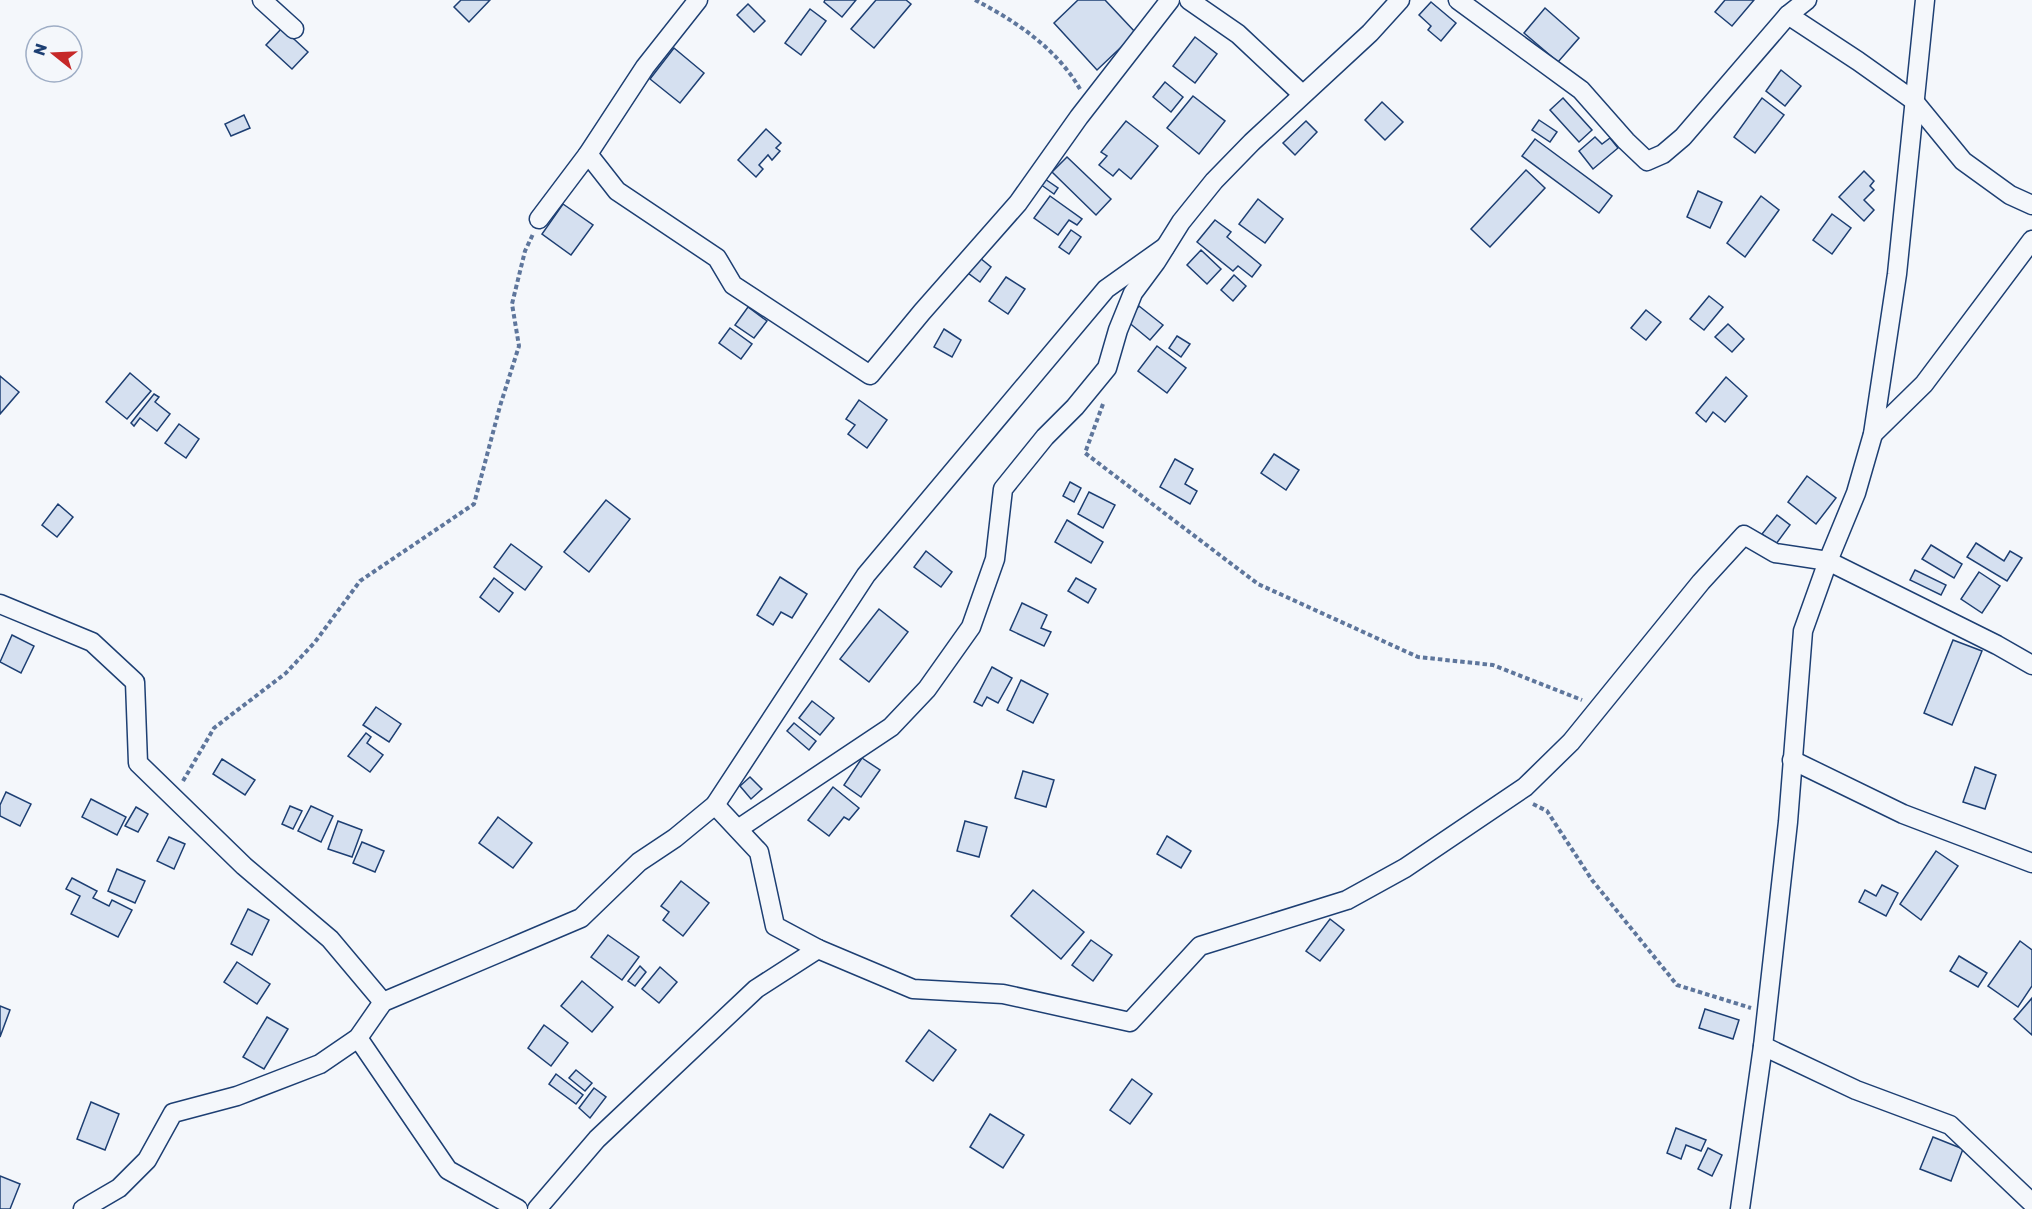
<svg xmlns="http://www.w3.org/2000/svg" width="2032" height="1209" font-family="Rubik,sans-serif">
  <rect width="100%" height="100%" fill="#f4f7fb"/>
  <!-- building -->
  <g fill="#d5e0f0" stroke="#1d3f73" stroke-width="1.5">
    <polygon points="461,0 490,0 469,22 454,7"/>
    <polygon points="825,0 856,0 842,17 824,2"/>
    <polygon points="876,0 906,0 911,4 874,48 851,29"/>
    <polygon points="1078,0 1105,0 1136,33 1097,70 1054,23"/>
    <polygon points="1725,0 1754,0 1732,26 1715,12"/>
    <polygon points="1431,2 1456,23 1441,41 1428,30 1431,26 1419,15"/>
    <polygon points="748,4 765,21 754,32 737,15"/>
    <polygon points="1545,8 1579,38 1558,62 1524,33"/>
    <polygon points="810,9 826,21 801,55 785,43"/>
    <polygon points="282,28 308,52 292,69 266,45"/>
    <polygon points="1195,37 1217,54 1195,83 1173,66"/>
    <polygon points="674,48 704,73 680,103 650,79"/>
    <polygon points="1781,70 1801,86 1785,106 1766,91"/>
    <polygon points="1165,82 1183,97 1171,112 1153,97"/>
    <polygon points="1193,96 1225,121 1199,154 1167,128"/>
    <polygon points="1563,98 1592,130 1579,142 1550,110"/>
    <polygon points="1762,98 1784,115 1755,153 1734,137"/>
    <polygon points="1382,102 1403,122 1385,140 1365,120"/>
    <polygon points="244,115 250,128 231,136 225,124"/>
    <polygon points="1539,120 1557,132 1550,142 1532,130"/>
    <polygon points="1126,121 1158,146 1131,179 1119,169 1113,176 1099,165 1107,156 1101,152"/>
    <polygon points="1306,121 1317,132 1295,155 1283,143"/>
    <polygon points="766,129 781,143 776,148 780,151 772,160 768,155 759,165 763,169 756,177 738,160"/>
    <polygon points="1595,137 1602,144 1610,138 1618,148 1593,169 1579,151"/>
    <polygon points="1535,139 1612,196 1599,213 1522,156"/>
    <polygon points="1067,157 1111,199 1096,215 1052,172"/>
    <polygon points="1526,170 1545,188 1490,247 1471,229"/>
    <polygon points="1864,171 1874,181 1870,186 1874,190 1864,200 1874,210 1864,221 1839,197"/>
    <polygon points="1045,179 1058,188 1054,194 1040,184"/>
    <polygon points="1698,191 1722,202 1710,228 1687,217"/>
    <polygon points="1050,196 1082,219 1077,225 1069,220 1058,235 1034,218"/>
    <polygon points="1761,196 1779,210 1745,257 1727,243"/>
    <polygon points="1258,199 1283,219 1265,243 1239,224"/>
    <polygon points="563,204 593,225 571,255 542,234"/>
    <polygon points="1832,214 1851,228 1832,254 1813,240"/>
    <polygon points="1215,220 1231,232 1227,237 1261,265 1252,277 1238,266 1233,271 1197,242"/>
    <polygon points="1071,230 1081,237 1069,254 1059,247"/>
    <polygon points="1201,250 1221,269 1207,284 1187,265"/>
    <polygon points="980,258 991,267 980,282 968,273"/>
    <polygon points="1234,275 1246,286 1233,301 1221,290"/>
    <polygon points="1006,277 1025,289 1008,314 989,301"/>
    <polygon points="1709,296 1723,307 1704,330 1690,319"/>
    <polygon points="1139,306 1163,325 1150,340 1127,321"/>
    <polygon points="748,307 767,321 754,338 735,325"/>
    <polygon points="1646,310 1661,322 1646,340 1631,328"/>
    <polygon points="1728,324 1744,339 1732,352 1715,337"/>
    <polygon points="730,328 752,344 741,359 719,343"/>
    <polygon points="944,329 961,340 952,357 934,347"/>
    <polygon points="1177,336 1190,344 1181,357 1169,348"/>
    <polygon points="1157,346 1186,368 1167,393 1138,371"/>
    <polygon points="130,373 151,391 127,419 106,402"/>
    <polygon points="0,376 19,392 0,414"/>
    <polygon points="1726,377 1747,396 1725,422 1713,412 1706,422 1696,413"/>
    <polygon points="154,394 159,397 155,402 170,414 157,431 140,418 134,426 131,423"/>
    <polygon points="859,400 887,420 867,448 848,434 855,425 846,419"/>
    <polygon points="179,424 199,439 186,458 165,443"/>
    <polygon points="1274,454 1299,470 1286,490 1261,473"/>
    <polygon points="1175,459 1193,469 1185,484 1197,491 1190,504 1160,487"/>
    <polygon points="1807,476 1836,498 1816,524 1788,502"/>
    <polygon points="1070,482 1081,488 1074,502 1063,496"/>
    <polygon points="1089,492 1115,505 1103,528 1078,514"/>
    <polygon points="606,500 630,519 589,572 564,552"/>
    <polygon points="58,504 73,517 57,537 42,525"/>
    <polygon points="1777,515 1790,525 1776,544 1762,534"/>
    <polygon points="1067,520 1103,542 1091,563 1055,542"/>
    <polygon points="1976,543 2004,561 2010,551 2022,558 2007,581 1967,557"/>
    <polygon points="511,544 542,567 525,590 494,567"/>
    <polygon points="1931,545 1962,564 1954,578 1922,559"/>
    <polygon points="926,551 952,572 941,587 914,567"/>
    <polygon points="1915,570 1946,585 1941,595 1910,580"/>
    <polygon points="1979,572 2000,586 1982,613 1961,599"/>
    <polygon points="780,577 807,594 792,618 781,612 773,625 757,615"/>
    <polygon points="494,578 513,593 499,612 480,597"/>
    <polygon points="1076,578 1096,589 1088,603 1068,591"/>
    <polygon points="1022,603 1047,615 1041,628 1051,632 1044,646 1010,630"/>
    <polygon points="879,609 908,632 869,682 840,659"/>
    <polygon points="12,635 34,646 21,673 0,662"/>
    <polygon points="1953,640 1982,651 1952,725 1924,713"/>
    <polygon points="992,667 1012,678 998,703 987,697 982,706 974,702"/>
    <polygon points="1021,680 1048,694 1033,723 1007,710"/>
    <polygon points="812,701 834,718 820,735 799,718"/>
    <polygon points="376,707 401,724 389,742 363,725"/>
    <polygon points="794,723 816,741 809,750 787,731"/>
    <polygon points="366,733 371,737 367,743 383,755 370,772 348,756"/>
    <polygon points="862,758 880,770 861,797 844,785"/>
    <polygon points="222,759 255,780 245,795 213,774"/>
    <polygon points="1975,767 1996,775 1985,809 1963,802"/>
    <polygon points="1023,771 1054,780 1046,807 1015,798"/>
    <polygon points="750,777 762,789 751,799 740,786"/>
    <polygon points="833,787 859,808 849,820 844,817 829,836 808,820"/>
    <polygon points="6,792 31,804 20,826 0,816 0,805"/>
    <polygon points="91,799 126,817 117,835 82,817"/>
    <polygon points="290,806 302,811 293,829 282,824"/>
    <polygon points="311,806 333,816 321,842 298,831"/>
    <polygon points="136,807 148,814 138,832 125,826"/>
    <polygon points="498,817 532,843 513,868 479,843"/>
    <polygon points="338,821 362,830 352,857 328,849"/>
    <polygon points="965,821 987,827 979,857 957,851"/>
    <polygon points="1167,836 1191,851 1181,868 1157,854"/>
    <polygon points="169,837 185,844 174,869 157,861"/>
    <polygon points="362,842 384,851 375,872 353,863"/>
    <polygon points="1936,851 1958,866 1921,920 1900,904"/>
    <polygon points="117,869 145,881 135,903 108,891"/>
    <polygon points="72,878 97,891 93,898 109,906 112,900 132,910 118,937 71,914 80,896 66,889"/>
    <polygon points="681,881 709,903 683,936 663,920 669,912 661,906"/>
    <polygon points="1882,885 1898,893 1886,916 1859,902 1865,890 1876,896"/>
    <polygon points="1033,890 1084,932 1061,959 1011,916"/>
    <polygon points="248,909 269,920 252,955 231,944"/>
    <polygon points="1330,919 1344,930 1320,961 1306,951"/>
    <polygon points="608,935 639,957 622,980 591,957"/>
    <polygon points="1091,940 1112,955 1093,981 1072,965"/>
    <polygon points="2020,941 2032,950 2032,986 2018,1007 1988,986"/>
    <polygon points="1959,956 1987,973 1978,987 1950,971"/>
    <polygon points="237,962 270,984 257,1004 224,982"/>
    <polygon points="640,966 646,972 635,986 628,981"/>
    <polygon points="660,967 677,982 659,1003 642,989"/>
    <polygon points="582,981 613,1007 592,1032 561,1006"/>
    <polygon points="2032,998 2032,1035 2014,1019"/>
    <polygon points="0,1006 10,1010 0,1037"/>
    <polygon points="1705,1009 1739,1020 1733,1039 1699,1028"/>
    <polygon points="267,1017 288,1029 264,1069 243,1057"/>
    <polygon points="544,1025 568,1043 551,1066 528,1048"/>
    <polygon points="929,1030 956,1050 933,1081 906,1061"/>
    <polygon points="576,1070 592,1083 585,1091 569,1078"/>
    <polygon points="556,1074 583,1095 576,1104 549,1084"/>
    <polygon points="1132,1079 1152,1094 1130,1124 1110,1110"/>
    <polygon points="594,1088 606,1097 590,1118 579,1108"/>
    <polygon points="91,1102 119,1114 105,1150 77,1139"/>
    <polygon points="990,1114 1024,1135 1003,1168 970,1147"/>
    <polygon points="1676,1128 1706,1140 1701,1151 1686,1145 1681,1159 1667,1153"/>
    <polygon points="1933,1137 1963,1149 1951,1181 1920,1169"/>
    <polygon points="1708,1148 1722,1155 1712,1176 1698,1169"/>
    <polygon points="0,1176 20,1184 10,1209 0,1209"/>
  </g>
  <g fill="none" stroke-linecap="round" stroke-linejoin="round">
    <!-- minor casing -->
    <g stroke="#1d3f73" stroke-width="21">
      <g id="minor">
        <polyline points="262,0 294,29"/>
        <polyline points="1189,0 1238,34 1302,94"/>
        <polyline points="1458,0 1581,90 1626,141 1647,161 1663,154 1683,137 1788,15 1807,0"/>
        <polyline points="1788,15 1858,61 1913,100 1963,161 2010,195 2032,205"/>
        <polyline points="588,154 617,191 717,258 733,285 870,375 922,312 1018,203 1079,117 1170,0"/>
        <polyline points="539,219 588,154 645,67 698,0"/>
        <polyline points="1873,434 1924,384 2032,240"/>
        <polyline points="0,604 92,642 135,682 138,763 244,866 330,939 383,1002"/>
        <polyline points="1792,760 1903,814 2032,863"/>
        <polyline points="715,805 759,852 775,926 818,949"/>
        <polyline points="738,829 891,727 927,689 971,627 995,559 1003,489 1045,437 1075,407 1107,368 1118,330 1133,293 1156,262 1181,222 1214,181 1252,142 1370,33 1400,0"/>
        <polyline points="358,1038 448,1170 518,1209"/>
        <polyline points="1763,1046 1856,1090 1950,1125 2032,1203"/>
        <polyline points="83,1209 119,1188 147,1160 173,1113 237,1096 320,1064 358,1038 383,1002 581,918 639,862 675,838 715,805 866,575 1106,289 1165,247"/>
        <polyline points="537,1209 597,1139 756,989 818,949 913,989 1003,994 1130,1022 1200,946 1347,900 1405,868 1525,787 1571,742 1701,582 1744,535 1775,553 1828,561 1997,645 2032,665"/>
        <polyline points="1740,1209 1763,1046 1788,822 1803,631 1828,561 1856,493 1873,434 1897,274 1925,0"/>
      </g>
    </g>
    <!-- path -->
    <g stroke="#5e769c" stroke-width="4" stroke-dasharray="4.5 3" stroke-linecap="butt">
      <path d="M 975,0 C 1016,21 1057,49 1080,89"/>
      <polyline points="1103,404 1085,453 1258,584 1418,657 1493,665 1582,700"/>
      <polyline points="183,781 214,728 286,673 315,642 360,581 474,504 500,406 519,346 512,304 525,251 533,234"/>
      <polyline points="1533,804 1547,811 1592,880 1677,985 1751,1008"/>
    </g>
    <!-- minor -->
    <use href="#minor" stroke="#f4f7fb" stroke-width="18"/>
  </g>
  <!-- north arrow -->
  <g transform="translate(54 54) rotate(288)"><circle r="28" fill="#f4f7fb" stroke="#9eadc5" stroke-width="1.5"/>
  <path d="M0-4.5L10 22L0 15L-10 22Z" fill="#c62828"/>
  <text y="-9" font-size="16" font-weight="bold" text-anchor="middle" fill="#1d3f73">N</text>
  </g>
</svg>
